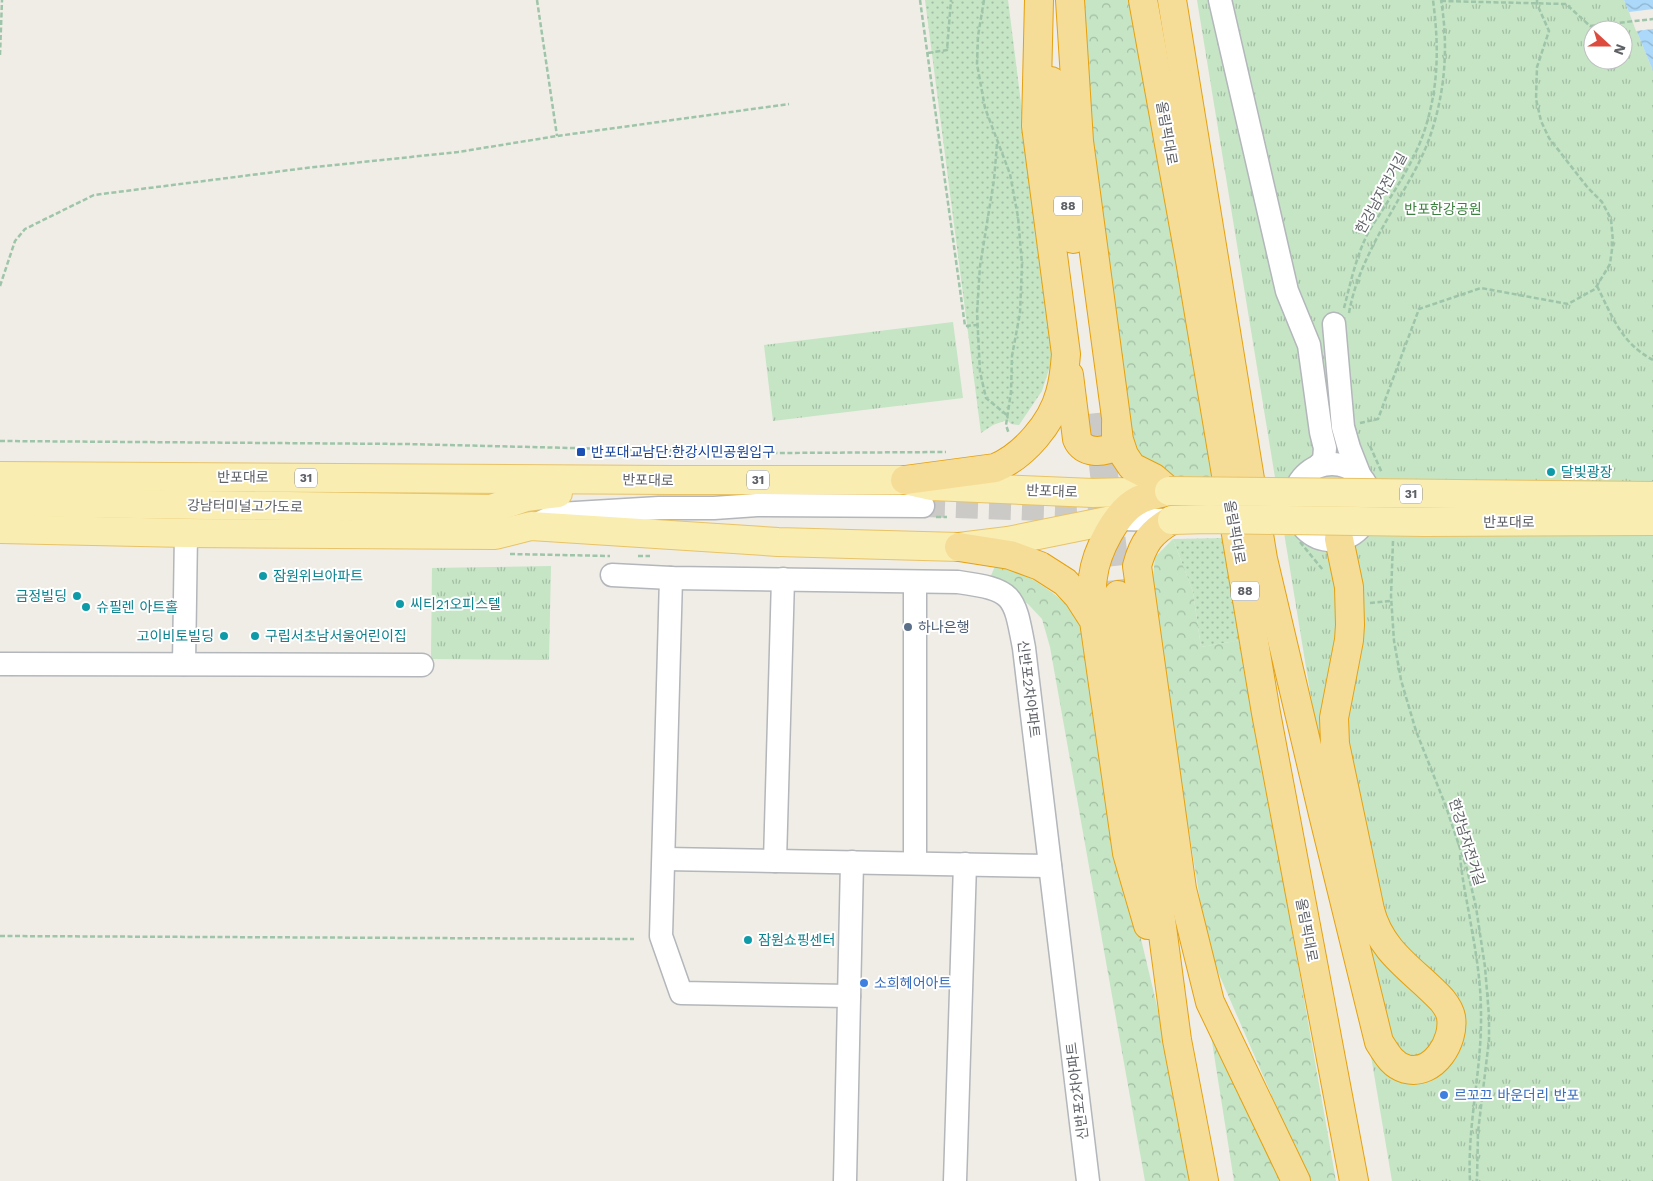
<svg xmlns="http://www.w3.org/2000/svg" width="1653" height="1181" font-family="'Work Sans','Noto Sans KR',sans-serif">
  <defs>
    <pattern id="grass-dots" width="8" height="8" patternUnits="userSpaceOnUse" patternTransform="scale(1.25)"><rect width="8" height="8" fill="#c5e5c5"/><path d="M2 2h.1M6 6h.1" fill="none" stroke="#a3bda4" stroke-width="1.8" stroke-linecap="round"/></pattern>
    <pattern id="forest-crowns" width="20" height="18" patternUnits="userSpaceOnUse" patternTransform="scale(1.25)"><rect width="20" height="18" fill="#c5e5c5"/><path d="M2 6a3 3 0 1 1 6 0M12 15a3 3 0 1 1 6 0" fill="none" stroke="#a3bda4"/></pattern>
    <pattern id="park-tufts" width="24" height="20" patternUnits="userSpaceOnUse" patternTransform="scale(1.25)"><rect width="24" height="20" fill="#c5e5c5"/><path d="M3 7l-1-3M5 7V3M7 7l1-3M15 17l-1-3M17 17v-4M19 17l1-3" fill="none" stroke="#a3bda4"/></pattern>
    <pattern id="water-waves" width="16" height="10" patternUnits="userSpaceOnUse" patternTransform="scale(1.25)"><rect width="16" height="10" fill="#acd8f9"/><path d="M0 5q4-4 8 0t8 0" fill="none" stroke="#8fb3cd"/></pattern>
  </defs>
  <rect width="100%" height="100%" fill="#efede6"/>
  <!-- grass -->
  <g fill="url(#grass-dots)">
    <polygon points="925,0 1008,0 1053,357 1042,391 1019,425 1011,424 1007,420 993,425 981,433"/>
    <polygon points="1227,538 1241,640 1201,647 1193,592 1173,539"/>
  </g>
  <!-- forest -->
  <g fill="url(#forest-crowns)">
    <path d="M 1078,0 L 1129,0 L 1216,481 C 1198,481 1154,477 1142,462 C 1134,452 1128,437 1121,425 Z"/>
    <polygon points="1173,539 1193,592 1201,647 1241,640 1336,1181 1309,1181 1208,949 1151,598 1155,557"/>
    <path d="M 996,564 C 1033,574 1061,598 1088,624 L 1131,897 L 1157,1006 L 1190,1181 L 1145,1181 L 1050,647 L 1042,619 L 1028,604 L 989,580 Z"/>
    <polygon points="1210,1029 1288,1181 1234,1181"/>
  </g>
  <!-- park -->
  <g fill="url(#park-tufts)" fill-rule="evenodd">
    <path d="M 1197,0 L 1624,0 L 1653,71 L 1653,1181 L 1392,1181 L 1322,765 ZM 1593,30 L 1623,30 L 1623,60 L 1593,60 Z"/>
    <polygon points="953,322 963,398 773,421 764,345"/>
    <polygon points="551,566 549,660 431,659 432,568"/>
  </g>
  <!-- water -->
  <polygon fill="url(#water-waves)" points="1624,0 1653,0 1653,71"/>
  <!-- pier -->
  <polygon fill="#efede6" points="1653,9 1653,29 1636,31 1629,12"/>
  <g fill="none" stroke-linecap="round" stroke-linejoin="round">
    <!-- minor-tunnel -->
    <polyline stroke="#cbcac6" stroke-width="22" stroke-dasharray="22 11" stroke-linecap="butt" points="923,506 1072,511 1197,506"/>
    <!-- highway-tunnel -->
    <polyline stroke="#cbcac6" stroke-width="28" stroke-dasharray="28 14" stroke-linecap="butt" points="1097,413 1118,595"/>
    <!-- minor casing -->
    <g stroke="#b3b6ba" stroke-width="25">
      <g id="minor">
        <polyline points="1220,0 1287,291 1309,345 1321,432 1325,448 1324,460 1318,466"/>
        <polyline points="1334,324 1343,427 1349,448 1360,476"/>
        <circle cx="1332" cy="502" r="38"/>
        <polyline points="1117,519 1172,520"/>
        <polyline points="532,526 559,514 659,508 714,508 757,505 923,506"/>
        <path d="M 612,575 L 671,578 L 958,582 C 1014,590 1014,594 1024,648 L 1088,1181"/>
        <polyline points="671,578 661,936 681,993 849,996"/>
        <polyline points="0,664 422,665"/>
        <polyline points="184,664 186,533"/>
        <polyline points="665,859 1050,866"/>
        <polyline points="775,861 783,579"/>
        <polyline points="915,863 915,582"/>
        <polyline points="845,1181 852,862"/>
        <polyline points="955,1181 965,864"/>
      </g>
    </g>
    <!-- major casing -->
    <g stroke="#e8c367" stroke-width="30">
      <g id="major">
        <polyline points="0,476 672,480 905,480 932,486 1093,493 1163,491"/>
        <polyline points="0,502 491,509 526,497 558,493"/>
        <polyline points="0,529 186,533 495,535 531,526 778,542 959,547 1008,541 1117,519"/>
      </g>
    </g>
    <!-- highway casing -->
    <g stroke="#e5a110" stroke-width="30">
      <g id="highway">
        <polyline points="1070,0 1079,141 1119,440 1124,455 1132,467 1154,478 1169,491"/>
        <polyline points="1143,0 1191,266 1266,713 1354,1181"/>
        <path d="M 1172,0 L 1263,559 L 1323,814 L 1379,1042 C 1386,1053 1392,1065 1406,1069 C 1434,1076 1455,1041 1451,1017 C 1450,1011 1446,1005 1442,1000 C 1414,970 1381,953 1370,910 L 1335,744 L 1334,718 L 1349,640 L 1350,625 L 1349,587 L 1339,539"/>
        <polyline points="1051,81 1073,239"/>
        <path d="M 1069,375 L 1077,439 C 1083,454 1103,453 1116,446 L 1116,424"/>
        <path d="M 905,480 L 995,468 C 1024,456 1052,423 1060,393 C 1064,380 1065,367 1066,354 L 1036,126 L 1039,0"/>
        <path d="M 1172,520 C 1151,532 1143,543 1137,566 L 1182,889 L 1210,1002 L 1296,1181"/>
        <polyline points="959,547 1010,555 1040,566 1065,582 1078,596 1094,621 1127,853 1148,925"/>
        <polyline points="1118,595 1177,1040 1204,1181"/>
        <path d="M 1094,619 C 1094,605 1090,591 1093,577 C 1096,552 1116,511 1139,500 C 1148,495 1159,494 1169,491"/>
      </g>
    </g>
    <!-- path -->
    <g stroke="#9ec5a9" stroke-width="2.5" stroke-dasharray="5 2.5" stroke-linecap="butt">
      <polyline points="537,0 557,136"/>
      <polyline points="920,0 965,326 977,325"/>
      <polyline points="984,0 978,36 977,64 985,108 1010,174 1018,217 1022,264 1020,313 1012,356 1011,392 1006,425 1009,434"/>
      <polyline points="1441,1 1566,4 1590,26 1653,19"/>
      <polyline points="928,53 947,50 951,0"/>
      <polyline points="0,55 2,0"/>
      <polyline points="997,144 994,180 980,266 977,313 980,372 986,398 1008,416"/>
      <polyline points="0,286 15,241 25,229 94,195 306,168 458,152 557,136 789,104"/>
      <path d="M 1597,286 C 1612,316 1621,343 1653,360"/>
      <path d="M 1344,308 C 1350,285 1356,257 1367,235 C 1372,225 1379,216 1385,206 C 1399,184 1416,156 1424,132 C 1439,87 1439,46 1433,0"/>
      <path d="M 1349,313 C 1356,273 1377,237 1397,202 C 1408,183 1420,163 1428,142 C 1445,96 1449,48 1441,0"/>
      <polyline points="1360,423 1378,419 1419,309 1481,288 1568,304 1595,289 1610,264 1613,242 1611,219 1602,202 1588,188 1549,138 1541,121 1536,99 1537,67 1549,31 1537,4 1537,0"/>
      <polyline points="0,441 406,444 779,453 946,452"/>
      <polyline points="1370,446 1382,473"/>
      <polyline points="936,517 947,517"/>
      <polyline points="1393,541 1391,596 1394,641 1401,680 1416,731 1445,804 1467,869 1476,907 1485,967 1489,1016 1489,1040 1478,1132 1477,1181"/>
      <polyline points="1300,542 1323,570"/>
      <polyline points="510,554 610,556"/>
      <polyline points="638,556 650,556"/>
      <polyline points="1370,603 1391,601"/>
      <path d="M 1460,855 C 1462,881 1468,905 1472,931 C 1477,958 1481,986 1481,1014 C 1482,1070 1467,1125 1470,1181"/>
      <polyline points="0,936 634,939"/>
    </g>
    <!-- minor -->
    <use href="#minor" stroke="#fff" stroke-width="22"/>
    <!-- major -->
    <use href="#major" stroke="#f9edb1" stroke-width="28"/>
    <!-- highway -->
    <use href="#highway" stroke="#f6dd97" stroke-width="28"/>
    <!-- major-bridge casing -->
    <g stroke="#e8c367" stroke-width="30" stroke-linecap="butt">
      <g id="major-bridge">
        <polyline points="1169,491 1653,496"/>
        <polyline points="1172,520 1209,519 1425,522 1653,521"/>
      </g>
    </g>
    <!-- major-bridge -->
    <use href="#major-bridge" stroke="#f9edb1" stroke-width="28"/>
  </g>
  <!-- markers -->
  <rect fill="#1a4fb4" stroke="#fff" stroke-width="2" x="576" y="447" width="10" height="10" rx="2.5"/>
  <g fill="#0f9aa8" stroke="#fff" stroke-width="2">
    <circle cx="1551" cy="472" r="5"/>
    <circle cx="263" cy="576" r="5"/>
    <circle cx="77" cy="596" r="5"/>
    <circle cx="400" cy="604" r="5"/>
    <circle cx="86" cy="607" r="5"/>
    <circle cx="224" cy="636" r="5"/>
    <circle cx="255" cy="636" r="5"/>
    <circle cx="748" cy="940" r="5"/>
  </g>
  <circle fill="#5c6f8a" stroke="#fff" stroke-width="2" cx="908" cy="627" r="5"/>
  <g fill="#3f7fe0" stroke="#fff" stroke-width="2">
    <circle cx="864" cy="983" r="5"/>
    <circle cx="1444" cy="1095" r="5"/>
  </g>
  <g text-anchor="middle" stroke-width="4" stroke-linejoin="round" paint-order="stroke">
    <!-- shield labels -->
    <g fill="#fff" stroke="#8e9094" stroke-width="1">
      <rect x="1054" y="196.5" width="28" height="19" rx="4"/>
      <rect x="295" y="468.5" width="22" height="19" rx="4"/>
      <rect x="747" y="470.5" width="22" height="19" rx="4"/>
      <rect x="1400" y="484.5" width="22" height="19" rx="4"/>
      <rect x="1231" y="581.5" width="28" height="19" rx="4"/>
    </g>
    <g font-size="12" font-weight="bold" fill="#5e6166">
      <text x="1068" y="210">88</text>
      <text x="306" y="482">31</text>
      <text x="758" y="484">31</text>
      <text x="1411" y="498">31</text>
      <text x="1245" y="595">88</text>
    </g>
    <!-- street labels -->
    <g font-size="14" fill="#5e6166" stroke="#fff">
      <text transform="translate(1167 133) rotate(80)" y="5">올림픽대로</text>
      <text transform="translate(1381 193) rotate(-61)" y="5">한강남자전거길</text>
      <text x="243" y="482">반포대로</text>
      <text transform="translate(648 480) rotate(1)" y="5">반포대로</text>
      <text transform="translate(1052 491) rotate(2)" y="5">반포대로</text>
      <text transform="translate(245 506) rotate(1)" y="5">강남터미널고가도로</text>
      <text x="1509" y="527">반포대로</text>
      <text transform="translate(1235 532) rotate(80)" y="5">올림픽대로</text>
      <text transform="translate(1029 689) rotate(83)" y="5">신반포2차아파트</text>
      <text transform="translate(1467 842) rotate(73)" y="5">한강남자전거길</text>
      <text transform="translate(1307 930) rotate(79)" y="5">올림픽대로</text>
      <text transform="translate(1077 1091) rotate(-97)" y="5">신반포2차아파트</text>
    </g>
    <!-- park labels -->
    <g font-size="14" fill="#3b803e" stroke="#fff">
      <text x="1443" y="214">반포한강공원</text>
    </g>
    <!-- transit labels -->
    <g font-size="14" fill="#164399" stroke="#fff" text-anchor="start">
      <text x="591" y="457">반포대교남단.한강시민공원입구</text>
    </g>
    <!-- culture labels -->
    <g font-size="14" fill="#0d838f" stroke="#fff" text-anchor="start">
      <text x="1561" y="477">달빛광장</text>
      <text x="273" y="581">잠원위브아파트</text>
      <text x="67" y="601" text-anchor="end">금정빌딩</text>
      <text x="410" y="609">씨티21오피스텔</text>
      <text x="96" y="612">슈필렌 아트홀</text>
      <text x="214" y="641" text-anchor="end">고이비토빌딩</text>
      <text x="265" y="641">구립서초남서울어린이집</text>
      <text x="758" y="945">잠원쇼핑센터</text>
    </g>
    <!-- service labels -->
    <g font-size="14" fill="#4e5e75" stroke="#fff" text-anchor="start">
      <text x="918" y="632">하나은행</text>
    </g>
    <!-- shop labels -->
    <g font-size="14" fill="#366cbe" stroke="#fff" text-anchor="start">
      <text x="874" y="988">소희헤어아트</text>
      <text x="1454" y="1100">르꼬끄 바운더리 반포</text>
    </g>
  </g>
  <!-- north arrow -->
  <g transform="translate(1608 45) rotate(111)"><circle r="24" fill="#ffffff" stroke="#bfc0c2"/>
  <path d="M0-4L9 19L0 12L-9 19Z" fill="#dd4a3e"/>
  <text y="-8" font-size="14" font-weight="bold" text-anchor="middle" fill="#5e6166">N</text>
  </g>
</svg>
